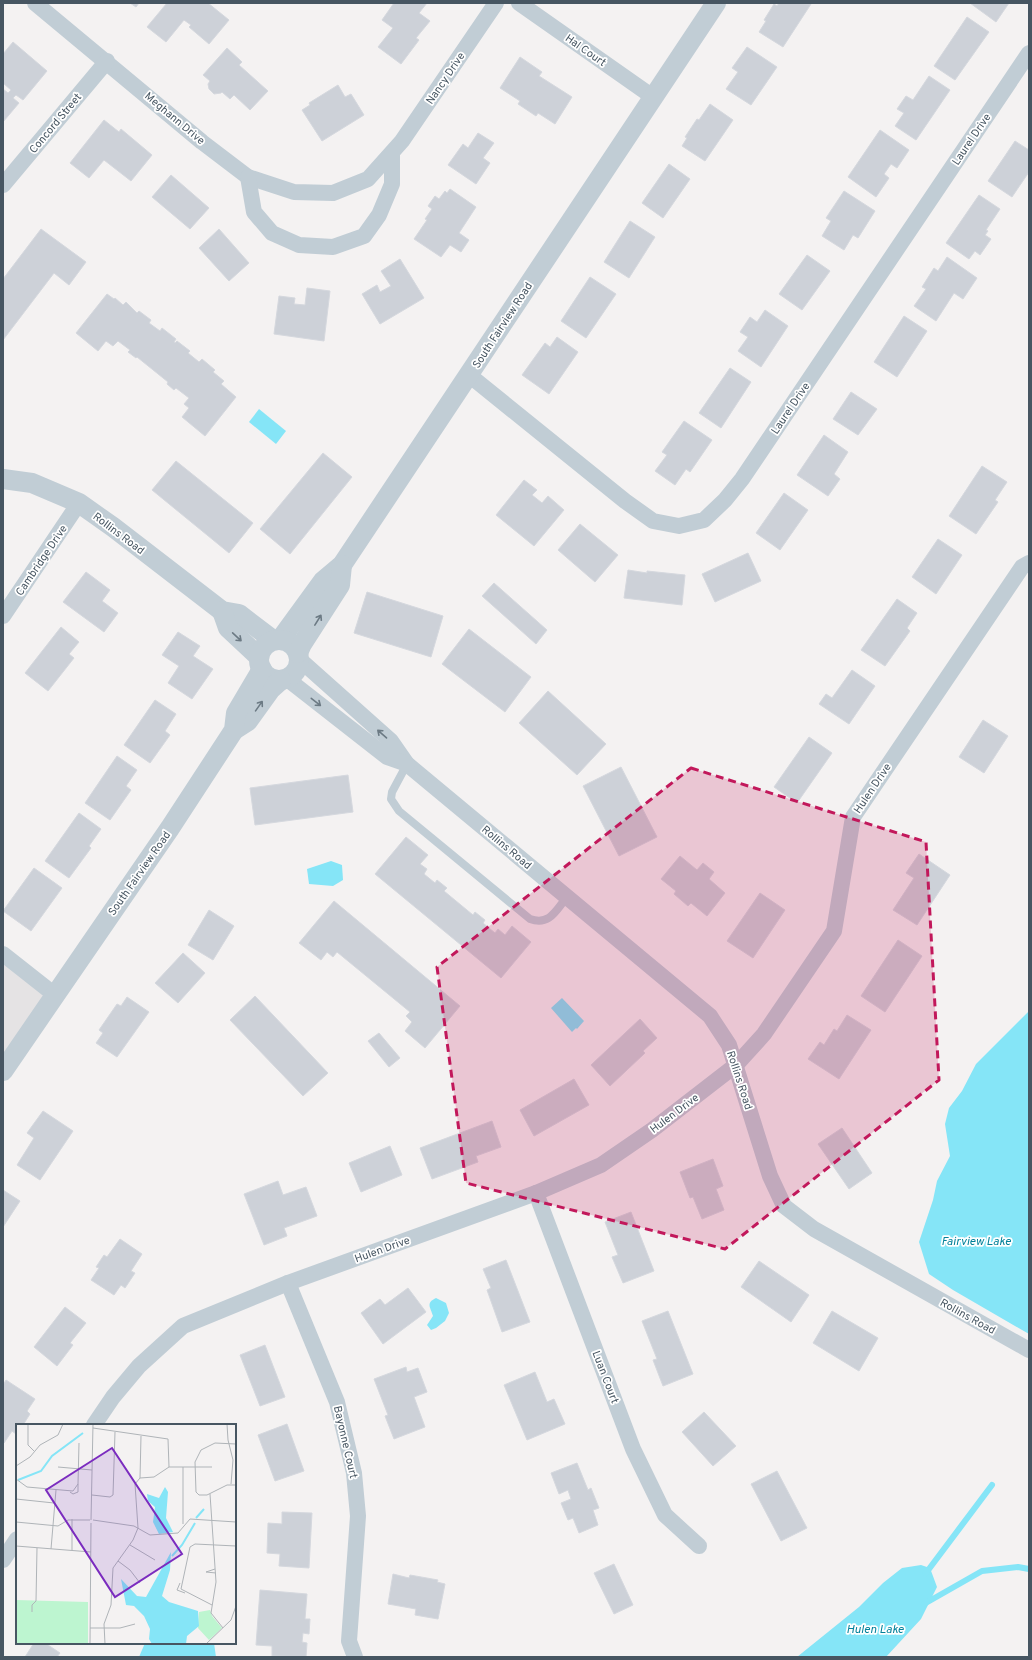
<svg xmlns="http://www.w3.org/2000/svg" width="1032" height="1660" font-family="Overpass,sans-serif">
  <rect width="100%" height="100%" fill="#f4f2f2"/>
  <!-- education -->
  <polygon fill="#e5e3e4" points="3,954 55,995 3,1071"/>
  <!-- water -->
  <g fill="#85e5f7">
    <polygon points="259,409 286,431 276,444 249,422"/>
    <polygon points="331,861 342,865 343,880 333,886 309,884 307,869"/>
    <polygon points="562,998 584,1021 577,1029 576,1028 572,1032 551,1008"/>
    <polygon points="1029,1011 1029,1334 953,1290 929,1274 919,1242 933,1200 937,1181 950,1156 945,1124 949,1108 962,1091 976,1064"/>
    <path d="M 436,1298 L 446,1303 L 449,1313 L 445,1321 L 436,1328 L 431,1330 L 427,1325 L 433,1316 C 431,1308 425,1303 436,1298 Z"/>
    <polygon points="921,1565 930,1568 937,1587 921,1619 886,1657 797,1657 859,1607 883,1583 902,1568"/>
    <polygon points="145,1643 214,1643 216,1657 139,1657"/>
  </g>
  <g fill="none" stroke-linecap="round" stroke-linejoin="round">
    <!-- stream -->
    <g stroke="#85e5f7" stroke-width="6">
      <polyline points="926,1573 992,1485"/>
      <polyline points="924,1604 982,1571 1018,1567 1029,1569"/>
    </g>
  </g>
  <!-- building -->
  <g fill="#cdd1d8" stroke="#d5d8de">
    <polygon points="130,3 139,3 136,7"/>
    <polygon points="167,3 208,3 229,20 209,44 189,27 191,25 184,20 166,42 147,27"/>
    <polygon points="394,3 427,3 419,13 430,21 416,38 419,40 401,64 378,47 393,28 382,20"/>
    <polygon points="779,3 811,4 783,47 759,32 766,21 764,20 774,4 777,6"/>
    <polygon points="970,3 1009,3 996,22"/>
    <polygon points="967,17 989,32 955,80 934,66"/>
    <polygon points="13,42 47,71 23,100 16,95 13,98 19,103 3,122 3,89 8,93 11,90 3,83 3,54"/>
    <polygon points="747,47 777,67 751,105 726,89 738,72 732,68"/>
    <polygon points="227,48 242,62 239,65 268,91 250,110 234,95 230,99 222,92 221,93 214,94 209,89 208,84 210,81 203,75"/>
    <polygon points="520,57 542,72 539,76 572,97 555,124 538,113 536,116 518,104 520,101 500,88"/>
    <polygon points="929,76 950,90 916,140 895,126 904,113 897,109 906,96 913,100"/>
    <polygon points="338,85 345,97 351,94 364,115 322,141 302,110 310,105 309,103"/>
    <polygon points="710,104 733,120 705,161 682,146 687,138 685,137 697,119 699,120"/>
    <polygon points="104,120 119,132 121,129 152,155 131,181 104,160 89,178 70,163"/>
    <polygon points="880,130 909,150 897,168 891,164 884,174 889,178 876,197 848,177"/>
    <polygon points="478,133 494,143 483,158 490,163 476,184 448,165 463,144 468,148"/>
    <polygon points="1015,141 1029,150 1029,172 1012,197 988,181"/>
    <polygon points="669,164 690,179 663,218 642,203"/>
    <polygon points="171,175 209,208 190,229 152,197"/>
    <polygon points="450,189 476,207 459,233 469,240 461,252 450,245 441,257 414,239 427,220 425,219 432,209 428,206 435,196 439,199 445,191 447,193"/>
    <polygon points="844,191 875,211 858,238 853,235 844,250 822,236 831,221 826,218"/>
    <polygon points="979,195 1000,209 986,230 988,231 985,235 991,239 980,255 975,251 969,259 946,243"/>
    <polygon points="630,221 655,237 629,278 604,262"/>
    <polygon points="41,229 86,262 69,285 54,273 3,340 3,279"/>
    <polygon points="219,229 249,263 229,281 199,248"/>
    <polygon points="807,255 830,271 802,310 779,294"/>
    <polygon points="947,257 977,278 963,299 954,293 936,321 914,306 926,289 922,287 934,268 938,271"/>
    <polygon points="400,259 424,298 380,324 362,294 377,285 380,292 391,286 381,271"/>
    <polygon points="590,277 616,294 586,338 561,321"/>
    <polygon points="307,288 330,291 324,341 274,334 279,296 295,298 294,304 305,305"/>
    <polygon points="107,294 114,299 115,298 123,305 126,302 137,313 139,311 151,320 149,323 160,331 162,328 176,339 174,342 175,343 177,341 190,351 188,353 199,362 202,359 215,370 213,372 224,381 221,384 236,397 205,436 182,417 189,408 184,404 189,398 176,388 174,390 167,384 168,382 137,357 136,358 128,352 130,350 118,341 113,346 106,341 98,351 76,333"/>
    <polygon points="765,310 788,326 761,367 738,351 748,337 740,332 750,317 757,322"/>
    <polygon points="904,316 927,331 897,377 874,362"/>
    <polygon points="557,337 578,352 549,394 522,375 545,343 550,347"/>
    <polygon points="730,368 751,382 721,428 699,413"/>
    <polygon points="851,392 877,409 858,435 833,419"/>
    <polygon points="684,421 712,440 690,472 686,469 675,485 655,471 667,455 662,452"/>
    <polygon points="824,435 848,452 834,474 840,479 828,496 797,475"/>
    <polygon points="323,453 352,477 290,554 260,529"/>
    <polygon points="176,461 253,523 229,553 152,490"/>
    <polygon points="982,466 1007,482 995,500 998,502 976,534 949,516"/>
    <polygon points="524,480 537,490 532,495 542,503 548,496 564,510 534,546 496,515"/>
    <polygon points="784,493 808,510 780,550 756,533"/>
    <polygon points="580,524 618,555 595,582 558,550"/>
    <polygon points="938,539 962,555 936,594 912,577"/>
    <polygon points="748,553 761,581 715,602 702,574"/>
    <polygon points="628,570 647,573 647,571 685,575 682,605 624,598"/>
    <polygon points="86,572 110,590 102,601 118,613 104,632 63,602"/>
    <polygon points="494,583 547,630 536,644 482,596"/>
    <polygon points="367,592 443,616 431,657 354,633"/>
    <polygon points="897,599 917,613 907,628 910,631 885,666 861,650"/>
    <polygon points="61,627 79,642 69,654 74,658 48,691 25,673"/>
    <polygon points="469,629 531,677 505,712 442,664"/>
    <polygon points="178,632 200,646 193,656 213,669 192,699 168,683 179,666 162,655"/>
    <polygon points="852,670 875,686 849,724 819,704 826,694 832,698"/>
    <polygon points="548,691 606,744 577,775 519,723"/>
    <polygon points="155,700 176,714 165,731 170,735 150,763 124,745"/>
    <polygon points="983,720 1008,736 984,773 959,757"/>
    <polygon points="809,737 832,753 797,803 774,787"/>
    <polygon points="117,756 137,770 126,786 131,790 110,820 85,803"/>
    <polygon points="621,767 657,837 619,856 583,786"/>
    <polygon points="348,775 353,812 255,825 250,788"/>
    <polygon points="79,813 101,829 89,846 91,848 69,878 45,861"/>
    <polygon points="406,837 428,855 420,864 427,869 424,874 435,883 437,880 447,888 444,891 473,915 475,912 485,920 483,923 495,933 498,929 505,935 512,926 531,942 501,978 375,874"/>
    <polygon points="919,854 950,875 917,925 893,910 914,878 906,873"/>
    <polygon points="680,856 697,870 703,863 714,872 709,879 725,893 707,916 691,903 688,906 674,894 676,891 661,879"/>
    <polygon points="34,868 62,888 31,931 3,911"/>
    <polygon points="760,893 785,910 753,958 727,941"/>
    <polygon points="334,901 460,1006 425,1048 405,1031 412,1022 406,1016 410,1012 337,952 333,957 327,952 321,960 299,943"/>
    <polygon points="209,910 234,926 213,960 188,945"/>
    <polygon points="898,940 922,956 885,1012 861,996"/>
    <polygon points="183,953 205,973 178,1003 155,983"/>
    <polygon points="255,996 328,1073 303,1096 230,1020"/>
    <polygon points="127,997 149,1012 117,1057 96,1043 103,1033 99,1030 117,1004 121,1006"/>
    <polygon points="847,1015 871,1030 839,1079 808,1059 820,1042 824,1045 834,1029 837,1031"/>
    <polygon points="640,1019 657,1038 643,1051 645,1053 610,1086 591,1065"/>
    <polygon points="379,1033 400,1058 389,1067 368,1041"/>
    <polygon points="574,1079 589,1105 534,1136 520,1110"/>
    <polygon points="43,1111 73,1131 40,1180 17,1165 34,1138 27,1133"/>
    <polygon points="492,1121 501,1147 476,1156 478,1162 432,1179 420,1148"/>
    <polygon points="842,1128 872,1173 849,1189 818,1144"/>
    <polygon points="390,1146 402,1175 361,1192 349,1163"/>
    <polygon points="713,1159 723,1186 716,1189 724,1210 702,1219 693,1197 690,1198 680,1172"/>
    <polygon points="278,1181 283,1195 306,1187 317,1216 284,1228 287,1236 264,1245 244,1194"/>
    <polygon points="3,1190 20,1201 3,1227"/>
    <polygon points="631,1212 654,1271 623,1283 612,1257 618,1255 605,1222"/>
    <polygon points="120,1239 142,1254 131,1271 135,1273 125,1288 121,1285 114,1295 91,1280 99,1268 96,1267 104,1255 107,1257"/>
    <polygon points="506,1260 530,1322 502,1332 487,1290 491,1288 483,1269"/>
    <polygon points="759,1261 809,1295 791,1322 741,1287"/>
    <polygon points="408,1288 426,1312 383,1344 361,1313 380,1299 385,1305"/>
    <polygon points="65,1307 86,1323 70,1343 73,1345 57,1366 34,1347"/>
    <polygon points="668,1311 693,1374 663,1386 653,1360 657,1359 642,1321"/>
    <polygon points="832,1311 878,1338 859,1371 813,1343"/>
    <polygon points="265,1345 285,1397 260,1406 240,1355"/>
    <polygon points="406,1367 407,1372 418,1368 427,1392 414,1397 425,1427 394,1439 385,1416 388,1415 374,1379"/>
    <polygon points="535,1372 547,1402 554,1399 565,1424 527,1440 504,1385"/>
    <polygon points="6,1380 35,1399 27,1411 30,1414 23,1425 17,1425 16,1434 12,1431 4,1443 3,1385"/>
    <polygon points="704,1412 736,1446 713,1466 682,1432"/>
    <polygon points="287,1424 304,1471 275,1481 258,1435"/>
    <polygon points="577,1463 588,1490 591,1488 599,1508 593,1510 598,1525 579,1533 573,1518 568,1520 561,1503 571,1499 568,1490 559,1494 551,1473"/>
    <polygon points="777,1471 807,1528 781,1541 751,1484"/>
    <polygon points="282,1512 312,1513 309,1568 279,1566 280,1554 267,1553 268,1523 282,1524"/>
    <polygon points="614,1564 633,1605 614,1614 594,1573"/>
    <polygon points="393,1574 409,1578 410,1575 438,1580 437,1582 445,1584 438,1619 415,1615 416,1609 388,1604"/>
    <polygon points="260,1590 307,1594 305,1619 310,1619 309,1634 303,1633 302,1642 307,1643 306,1657 272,1656 272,1646 256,1645"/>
    <polygon points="34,1643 45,1643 60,1653 57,1657 25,1657"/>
  </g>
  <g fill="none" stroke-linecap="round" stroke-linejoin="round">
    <!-- service -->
    <path stroke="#c1cdd5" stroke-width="8" d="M 407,764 L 392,792 L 391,799 L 399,811 L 530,919 C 550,926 556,910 567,897"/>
    <!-- minor -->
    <g stroke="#c1cdd5" stroke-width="16">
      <polyline points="35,3 202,142 248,177 294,192 333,193 368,179 402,141 496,3"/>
      <polyline points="519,3 653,97"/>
      <polyline points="248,177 254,212 272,233 299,245 333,247 364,236 379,215 392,184 392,153"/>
      <polyline points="3,185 107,61"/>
      <polyline points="469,375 625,501 653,521 679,526 704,520 725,500 742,479 1029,53"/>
      <polyline points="3,616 79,503"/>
      <polyline points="299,659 391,741 407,764 710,1016 729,1045 770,1176 784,1206 814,1229 1029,1350"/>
      <polyline points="286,678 387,757 407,764"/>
      <polyline points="3,954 55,995"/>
      <polyline points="536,1193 633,1449 665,1515 699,1546"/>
      <polyline points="288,1283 337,1402 354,1473 358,1516 349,1641 355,1657"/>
      <polyline points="94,1425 113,1397 139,1366 183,1326 288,1283 536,1193 601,1165 652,1130 736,1065 764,1034 834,931 853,817 1022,567 1029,563"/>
      <polyline points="3,1560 17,1539"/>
    </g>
    <!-- tertiary -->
    <g stroke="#c1cdd5" stroke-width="20">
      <polyline points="3,479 32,483 79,503 113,527 222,611 239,614 273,640"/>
      <polyline points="222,611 228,628 259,657"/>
      <polyline points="280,640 323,581 342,565 716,3"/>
      <circle cx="279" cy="660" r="20"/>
      <polyline points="298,653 302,644 340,585 342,565"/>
      <polyline points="234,730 248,721 271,689 281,680"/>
      <polyline points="3,1071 170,828 234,730 236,713 262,669"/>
    </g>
  </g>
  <!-- one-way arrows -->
  <defs><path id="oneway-shaft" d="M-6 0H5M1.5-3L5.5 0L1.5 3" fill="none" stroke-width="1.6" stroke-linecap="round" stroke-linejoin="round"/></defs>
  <g stroke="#6c7a84">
    <use href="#oneway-shaft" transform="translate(318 620) rotate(-58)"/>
    <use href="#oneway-shaft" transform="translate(237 637) rotate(43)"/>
    <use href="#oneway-shaft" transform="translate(316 702) rotate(38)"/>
    <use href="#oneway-shaft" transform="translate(259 706) rotate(-55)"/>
    <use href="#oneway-shaft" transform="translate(382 734) rotate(-139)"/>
  </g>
  <!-- marked area -->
  <path fill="#c2185b" fill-opacity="0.2" stroke="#c2185b" stroke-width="3" stroke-dasharray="8 5" stroke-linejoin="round" d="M 691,768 L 926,842 L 939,1080 L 725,1249 L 466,1183 L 437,967 Z"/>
  <g text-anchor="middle" stroke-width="3.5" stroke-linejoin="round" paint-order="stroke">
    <!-- street labels -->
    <g font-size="11" fill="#475662" stroke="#fff">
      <text transform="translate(586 50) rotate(35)" y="4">Hal Court</text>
      <text transform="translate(445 78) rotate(-56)" y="4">Nancy Drive</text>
      <text transform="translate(175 118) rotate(40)" y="4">Meghann Drive</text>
      <text transform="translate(55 123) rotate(-50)" y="4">Concord Street</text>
      <text transform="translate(971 139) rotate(-56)" y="4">Laurel Drive</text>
      <text transform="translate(502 325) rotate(-57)" y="4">South Fairview Road</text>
      <text transform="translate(790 408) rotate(-56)" y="4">Laurel Drive</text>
      <text transform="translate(119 533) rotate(37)" y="4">Rollins Road</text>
      <text transform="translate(41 560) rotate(-56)" y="4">Cambridge Drive</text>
      <text transform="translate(872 788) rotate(-56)" y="4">Hulen Drive</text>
      <text transform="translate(507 847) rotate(40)" y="4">Rollins Road</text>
      <text transform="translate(139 873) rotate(-55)" y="4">South Fairview Road</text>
      <text transform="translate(740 1080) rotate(72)" y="4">Rollins Road</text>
      <text transform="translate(674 1113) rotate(-37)" y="4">Hulen Drive</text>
      <text transform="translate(382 1249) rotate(-20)" y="4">Hulen Drive</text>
      <text transform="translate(968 1316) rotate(29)" y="4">Rollins Road</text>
      <text transform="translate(606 1377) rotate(69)" y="4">Luan Court</text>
      <text transform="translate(346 1442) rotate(77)" y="4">Bayonne Court</text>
    </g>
    <!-- water labels -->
    <g font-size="12" font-style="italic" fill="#03819a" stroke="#fff">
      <text x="976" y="1245">Fairview Lake</text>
      <text x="875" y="1633">Hulen Lake</text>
    </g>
  </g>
  <!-- overview -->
  <g transform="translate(16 1424)">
    <rect width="220" height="220" fill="#f4f2f2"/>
    <path d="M 0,176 L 72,178 L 72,220 L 0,220 ZM 194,186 L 196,192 L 206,204 L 193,216 L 182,204 L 183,188 Z" fill="#bdf5d0"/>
    <path d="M 149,63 L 152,68 L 150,94 L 157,108 L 143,110 L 137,98 L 139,83 L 132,77 L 131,70 L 143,74 ZM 155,128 L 154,146 L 146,172 L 153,178 L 182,187 L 183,202 L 171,212 L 170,220 L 136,220 L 133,215 L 134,205 L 128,192 L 118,182 L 110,181 L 105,155 L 121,172 L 130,173 Z" fill="#85e5f7"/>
    <path fill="none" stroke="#85e5f7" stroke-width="2" d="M 2,56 L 25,47 L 36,32 L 67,9M 180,94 L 188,85M 156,132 L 166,121 L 179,99"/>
    <path fill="none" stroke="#afb4b8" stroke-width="1" d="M 12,0 L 12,21 L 18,27M 211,0 L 212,16 L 217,36 L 215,60M 77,4 L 152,15 L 153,43M 220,20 L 199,19 L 185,26 L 179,38 L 180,68 L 183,71 L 191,71 L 211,61 L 220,61M 0,42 L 14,33 L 24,21 L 42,11 L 47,0M 42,43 L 76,46M 167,43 L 167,100M 124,54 L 138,53 L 153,43 L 196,43M 0,55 L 11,63 L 57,67 L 62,60 L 63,19M 54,68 L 57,70 L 62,68 L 62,60M 194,70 L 200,158 L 195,189 L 207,204M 76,71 L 94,73 L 97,71 L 99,8M 0,75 L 38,79M 75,96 L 77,0M 77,96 L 118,102 L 134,111 L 162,109 L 174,95 L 220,98M 0,98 L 42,102 L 52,96 L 74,96M 114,121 L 139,136M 0,122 L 75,128M 35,125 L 40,66M 56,126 L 56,95M 102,137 L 114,146 L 124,159M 199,145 L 190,148 L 200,149M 164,159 L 161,166 L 169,169M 196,181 L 165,165 L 174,123 L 179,120 L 220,122M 16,188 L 16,181 L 20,177 L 21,124M 74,204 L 104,204 L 119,200M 74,220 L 75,99M 89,220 L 88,200 L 95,181 L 97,144 L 117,116 L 122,104 L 119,60 L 124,54 L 125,12M 190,220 L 215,196 L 220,182"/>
    <path fill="#7b2cbf" fill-opacity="0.15" stroke="#7b2cbf" stroke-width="2" d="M 96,24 L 166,130 L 99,173 L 30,66 Z"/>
    <rect width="220" height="220" fill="none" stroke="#475662" stroke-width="2"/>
  </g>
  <!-- border -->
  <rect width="1032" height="1660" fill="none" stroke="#475662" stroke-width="8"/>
</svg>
